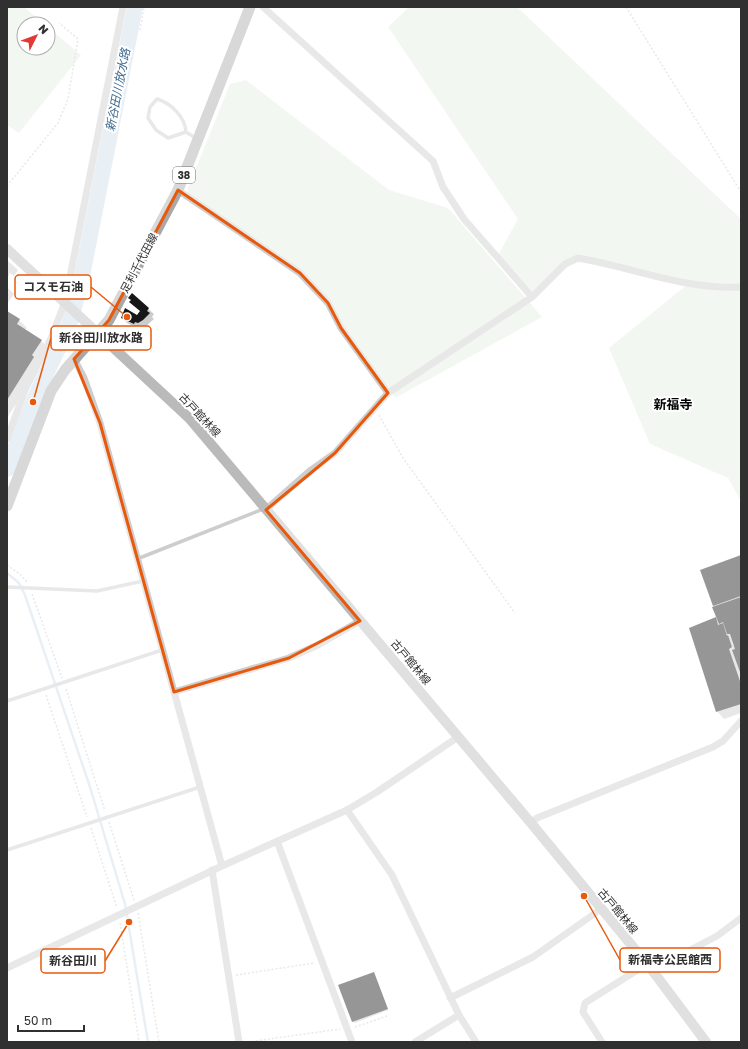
<svg xmlns="http://www.w3.org/2000/svg" width="748" height="1049" font-family="'Golos Text','Noto Sans JP',sans-serif">
  <rect width="100%" height="100%" fill="#fff"/>
  <!-- green -->
  <g fill="#e5eddf">
    <polygon points="7,7 24,7 44,24 24,24 24,48 48,48 48,27 81,55 19,133 7,125"/>
    <polygon points="409,7 517,7 741,219 741,501 728,478 650,444 609,348 688,284 578,258 532,297 497,257 518,219 388,27"/>
    <polygon points="246,80 389,190 448,208 542,317 395,398 332,311 293,268 187,196 188,188 230,84"/>
  </g>
  <!-- shadow -->
  <g fill="#0003">
    <polygon points="7,260 18,270 14,276 10,273 7,279"/>
    <polygon points="7,287 14,294 7,304"/>
    <polygon points="132,295 154,314 152,317 154,319 144,328 140,327 139,329 127,323 122,318 137,316 141,312 132,300"/>
    <polygon points="7,312 19,320 27,328 25,330 41,341 49,348 41,365 7,418"/>
    <polygon points="741,556 741,713 724,719 717,711 690,629 718,618 714,605"/>
    <polygon points="374,973 388,1010 355,1023 353,1021"/>
  </g>
  <g fill="none" stroke-linecap="round" stroke-linejoin="round">
    <!-- stream -->
    <polyline stroke="#ccddec" stroke-width="2.5" points="7,573 19,583 25,595 90,787 125,904 148,1042"/>
    <!-- river -->
    <polyline stroke="#ccddec" stroke-width="16" points="7,469 33,402 69,325 80,286 135,7"/>
  </g>
  <!-- building -->
  <g fill="#171717">
    <polygon points="132,293 149,308 147,311 150,313 143,320 138,323 135,322 134,324 121,318 125,308 137,315 140,311 129,302 131,300 128,298"/>
    <polygon points="7,311 20,319 17,324 42,340 32,355 34,357 7,400"/>
    <polygon points="741,555 741,596 713,606 700,570"/>
    <polygon points="741,597 741,671 740,672 732,650 735,649 730,634 727,634 723,622 719,624 712,607"/>
    <polygon points="716,617 718,625 723,623 727,636 728,635 732,647 729,649 741,684 741,704 716,712 689,628"/>
    <polygon points="374,972 388,1009 352,1022 338,985"/>
  </g>
  <g fill="none" stroke-linecap="round" stroke-linejoin="round">
    <!-- path -->
    <g stroke="#cdcdcd" stroke-width="1.5" stroke-dasharray="2 2" stroke-linecap="butt">
      <polyline points="626,7 741,192"/>
      <polyline points="140,30 144,7"/>
      <polyline points="7,186 58,123 68,99 78,39 59,23"/>
      <polyline points="379,415 403,458 515,613"/>
      <polyline points="7,565 21,575 27,582"/>
      <polyline points="32,594 62,678"/>
      <polyline points="66,689 105,811"/>
      <polyline points="46,695 87,817"/>
      <polyline points="109,822 134,900"/>
      <polyline points="91,828 117,908"/>
      <polyline points="138,913 159,1042"/>
      <polyline points="120,923 139,1042"/>
      <polyline points="236,975 314,963"/>
      <polyline points="355,1027 387,1016"/>
      <polyline points="248,1042 340,1029"/>
    </g>
    <!-- service -->
    <g stroke="#cdcdcd" stroke-width="3.5">
      <path d="M 186,132 L 168,138 L 156,130 L 148,118 L 150,107 L 157,99 C 171,103 185,117 186,132 L 197,139"/>
      <polyline points="137,559 263,509"/>
      <polyline points="7,587 97,591 143,581"/>
      <polyline points="7,701 162,650"/>
      <polyline points="7,850 200,787"/>
    </g>
    <!-- minor -->
    <g stroke="#cdcdcd" stroke-width="7">
      <polyline points="263,7 433,161 443,187 464,219 532,297"/>
      <polyline points="178,190 300,273 328,303 341,328 388,393"/>
      <polyline points="74,359 84,378 100,423 222,866"/>
      <polyline points="7,439 25,390 51,338 65,302 123,7"/>
      <path d="M 264,509 L 270,506 L 311,470 L 335,453 L 388,393 L 532,297 L 565,264 L 578,258 C 632,267 685,290 741,287"/>
      <polyline points="174,692 289,658 318,645 360,621"/>
      <polyline points="347,810 392,875 459,1015 476,1042"/>
      <polyline points="531,823 537,818 713,747 723,741 741,721"/>
      <polyline points="277,841 352,1042"/>
      <polyline points="212,870 239,1042"/>
      <polyline points="7,968 222,866 347,810 377,792 458,737"/>
      <polyline points="652,970 717,936 741,918"/>
      <polyline points="450,998 533,957 601,909"/>
      <polyline points="415,1042 459,1015"/>
      <polyline points="602,1042 583,1012 585,1003 647,964"/>
    </g>
    <!-- secondary -->
    <polyline stroke="#bababa" stroke-width="10" points="7,249 189,418 531,823 652,970 706,1042"/>
    <!-- primary -->
    <polyline stroke="#a8a8a8" stroke-width="11" points="7,506 51,391 65,370 109,320 178,190 250,7"/>
  </g>
  <!-- marked area -->
  <path d="M0 0H748V1049H0ZM 178,190 L 300,273 L 328,303 L 341,328 L 388,393 L 335,453 L 266,510 L 360,621 L 289,658 L 174,692 L 100,423 L 74,359 L 109,320 Z" fill="#fff" fill-opacity=".55" fill-rule="evenodd"/>
  <path fill="none" stroke="#e8590c" stroke-width="3" stroke-linejoin="round" d="M 178,190 L 300,273 L 328,303 L 341,328 L 388,393 L 335,453 L 266,510 L 360,621 L 289,658 L 174,692 L 100,423 L 74,359 L 109,320 Z"/>
  <g text-anchor="middle" stroke-width="4" stroke-linejoin="round" paint-order="stroke">
    <!-- shield labels -->
    <rect fill="#fff" stroke="#6e6e6e" stroke-width="1" x="173" y="167" width="22" height="16" rx="3"/>
    <g font-size="10" font-weight="bold" fill="#303030">
      <text x="184" y="179">38</text>
    </g>
    <!-- street labels -->
    <g font-size="11" fill="#303030" stroke="#fff">
      <text transform="translate(139 263) rotate(-62)" y="4">足利千代田線</text>
      <text transform="translate(200 415) rotate(47)" y="4">古戸館林線</text>
      <text transform="translate(411 662) rotate(50)" y="4">古戸館林線</text>
      <text transform="translate(618 911) rotate(50)" y="4">古戸館林線</text>
    </g>
    <!-- water labels -->
    <g font-size="12" font-style="italic" fill="#3f6b91" stroke="#fff">
      <text transform="translate(118 90) rotate(-79)" y="4">新谷田川放水路</text>
    </g>
    <!-- quarter labels -->
    <g font-size="13" font-weight="bold" fill="#000" stroke="#fff">
      <text x="673" y="409">新福寺</text>
    </g>
  </g>
  <!-- callouts -->
  <path fill="none" stroke="#e8590c" stroke-width="1.5" d="M127 317L91 287M33 402L51 338M584 896L620 960M129 922L105 961"/>
  <g fill="#e8590c" stroke="#fff" stroke-width="1.5">
    <circle cx="127" cy="317" r="4"/>
    <circle cx="33" cy="402" r="4"/>
    <circle cx="584" cy="896" r="4"/>
    <circle cx="129" cy="922" r="4"/>
  </g>
  <g fill="#fff" stroke="#e8590c" stroke-width="1.5">
    <rect x="15" y="275" width="76" height="24" rx="4"/>
    <rect x="51" y="326" width="100" height="24" rx="4"/>
    <rect x="620" y="948" width="100" height="24" rx="4"/>
    <rect x="41" y="949" width="64" height="24" rx="4"/>
  </g>
  <g font-size="12" text-anchor="middle" font-weight="bold" fill="#303030">
    <text x="53" y="291">コスモ石油</text>
    <text x="101" y="342">新谷田川放水路</text>
    <text x="670" y="964">新福寺公民館西</text>
    <text x="73" y="965">新谷田川</text>
  </g>
  <!-- border -->
  <rect width="748" height="1049" fill="none" stroke="#303030" stroke-width="16"/>
  <!-- north arrow -->
  <g transform="translate(36 36) rotate(48)"><circle r="19" fill="#ffffff" stroke="#acacac"/>
  <path d="M0-3L7 15L0 10L-7 15Z" fill="#e13938"/>
  <text y="-6" font-size="11" font-weight="bold" text-anchor="middle" fill="#303030">N</text>
  </g>
  <!-- scale -->
  <path d="M18 1025v6h66v-6" fill="none" stroke="#303030" stroke-width="2"/>
  <text x="24" y="1025" font-size="12" fill="#303030" stroke="#ffffff" stroke-width="3" paint-order="stroke">50 m</text>
</svg>
